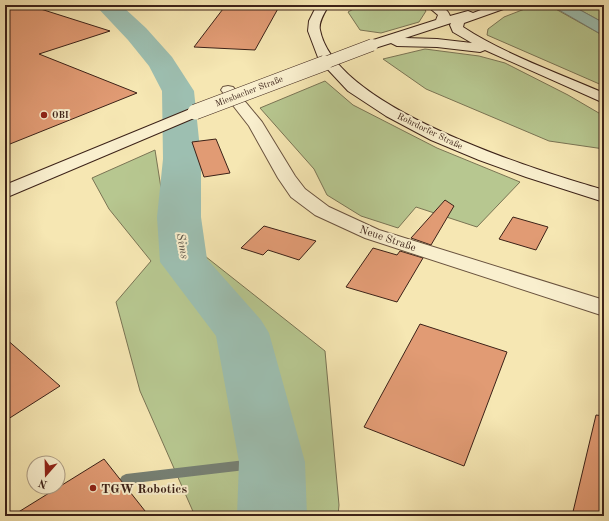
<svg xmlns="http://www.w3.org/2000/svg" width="609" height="521" font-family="'Old Standard TT',serif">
  <rect width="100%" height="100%" fill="#f6e7b3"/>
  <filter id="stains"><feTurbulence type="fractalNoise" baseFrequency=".005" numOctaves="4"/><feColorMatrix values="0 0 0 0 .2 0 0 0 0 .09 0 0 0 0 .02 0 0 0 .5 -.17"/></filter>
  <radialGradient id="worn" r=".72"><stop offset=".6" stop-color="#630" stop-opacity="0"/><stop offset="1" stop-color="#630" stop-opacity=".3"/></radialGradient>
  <!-- green -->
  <g fill="#b7c790" stroke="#7a7454">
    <polygon points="361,5 421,5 426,11 419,22 381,33 360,30 348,12"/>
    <polygon points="535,5 555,5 552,7 604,36 604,86 487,35 488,29 504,17"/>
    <polygon points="571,5 604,5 604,23"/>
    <polygon points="425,49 479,56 505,63 568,95 604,116 604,149 549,141 426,89 383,59"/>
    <polygon points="325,81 353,105 437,148 520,182 477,227 416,207 398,228 361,216 327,195 314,169 260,108"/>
    <polygon points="155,150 167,226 325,351 339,505 338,516 195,516 140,391 116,302 151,261 109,209 92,178"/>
  </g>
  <!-- water -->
  <polygon fill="#9dbfb1" stroke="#768074" points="555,5 571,5 604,23 604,36 552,6"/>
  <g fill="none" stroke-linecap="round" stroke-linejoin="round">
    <!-- stream -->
    <polygon fill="#768074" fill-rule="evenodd" points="272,457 276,459 278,462 276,465 272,467 126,484 122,482 120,479 122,476 126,474"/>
    <!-- river -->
    <polygon fill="#9dbfb1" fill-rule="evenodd" points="95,5 121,5 146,28 172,57 194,91 201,159 201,217 207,259 261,320 269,333 305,462 307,516 237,516 239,462 216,336 160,262 157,217 163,159 162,91 149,66 128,40"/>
  </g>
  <!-- building -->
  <g fill="#e19b74" stroke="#3c2218">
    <polygon points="5,5 28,5 110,31 39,54 137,93 5,146"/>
    <polygon points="226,5 280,5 255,50 194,47"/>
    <polygon points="216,139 230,173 204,177 192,142"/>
    <polygon points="445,200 454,206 431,245 411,238"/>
    <polygon points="513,217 548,227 536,250 499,239"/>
    <polygon points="264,226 316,241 299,260 268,250 263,255 241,248"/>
    <polygon points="373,248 397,255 400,251 423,258 397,302 346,287"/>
    <polygon points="420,324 507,352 464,466 364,427"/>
    <polygon points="5,338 60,386 5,421"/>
    <polygon points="596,415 604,416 604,516 572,516"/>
    <polygon points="104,459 149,516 12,516"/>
  </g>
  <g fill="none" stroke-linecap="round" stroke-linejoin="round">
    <!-- minor casing -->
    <g stroke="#6a533f" stroke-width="2">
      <polygon id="minor" points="228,86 233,87 262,122 295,176 305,189 329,207 379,230 604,300 604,316 365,238 315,215 291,197 278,178 249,126 221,90 223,87"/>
    </g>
    <!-- secondary casing -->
    <g stroke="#3c2218" stroke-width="2">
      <g id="secondary">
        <path d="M 317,5 L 329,5 C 325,12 318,22 320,30 C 335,108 535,170 604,190 L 604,202 L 526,177 L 479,160 L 431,140 L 386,116 L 348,91 L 319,60 L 308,31 L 309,21 Z"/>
        <path d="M 426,5 C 436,5 446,5 450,16 L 468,11 L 473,13 L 494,5 L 511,5 L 509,7 L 464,23 L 463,27 C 504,54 558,73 604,93 L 604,103 L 485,50 L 480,52 L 437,47 L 397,46 L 391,43 L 372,49 L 367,48 L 366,45 L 367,42 L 436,20 L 438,15 ZM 451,23 L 450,25 L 453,32 L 472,43 L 437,39 L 405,38 Z"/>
        <polygon points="195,107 201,109 203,112 201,115 5,198 5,185"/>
      </g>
    </g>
    <!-- minor -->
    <use href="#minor" fill="#f9efce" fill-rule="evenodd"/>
    <!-- secondary -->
    <use href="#secondary" fill="#f9efce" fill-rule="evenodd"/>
    <!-- secondary-bridge-far1 casing -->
    <g stroke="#3c2218" stroke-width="13" stroke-linecap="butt">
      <polyline id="secondary-bridge-far1" points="322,64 372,45"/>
    </g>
    <!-- secondary-bridge casing -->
    <g stroke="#3c2218" stroke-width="16" stroke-linecap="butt">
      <polyline id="secondary-bridge" points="195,112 325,63"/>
    </g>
    <!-- secondary-bridge-far1 -->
    <use href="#secondary-bridge-far1" stroke="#f9efce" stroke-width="12"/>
    <!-- secondary-bridge -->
    <use href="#secondary-bridge" stroke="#f9efce" stroke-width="15"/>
  </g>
  <!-- markers -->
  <g fill="#8f2418" stroke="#f9efce" stroke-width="1.5">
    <circle cx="44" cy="115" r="4"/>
    <circle cx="93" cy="488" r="4"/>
  </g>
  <g text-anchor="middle" stroke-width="4" stroke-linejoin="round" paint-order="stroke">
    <!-- far-street labels -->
    <g font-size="9" fill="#3c2218" stroke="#f9efce">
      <text transform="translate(249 91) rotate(-21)" y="3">Miesbacher Straße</text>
      <text transform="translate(430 131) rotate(26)" y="3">Rohrdorfer Straße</text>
    </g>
    <!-- far-poi labels -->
    <g font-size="9" font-weight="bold" fill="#3c2218" stroke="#f9efce" text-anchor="start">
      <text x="52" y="118">OBI</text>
    </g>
    <!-- street labels -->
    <g font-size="11" fill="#3c2218" stroke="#f9efce">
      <text transform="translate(388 238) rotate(19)" y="4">Neue Straße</text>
    </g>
    <!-- water labels -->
    <g font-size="12" font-style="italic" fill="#595146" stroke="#f9efce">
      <text transform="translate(183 246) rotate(80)" y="4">Sims</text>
    </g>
    <!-- near-poi labels -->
    <g font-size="13" font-weight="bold" fill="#3c2218" stroke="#f9efce" text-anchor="start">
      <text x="101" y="493">TGW Robotics</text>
    </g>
  </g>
  <!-- margin -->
  <rect width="609" height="521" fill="none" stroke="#f6e7b3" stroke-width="20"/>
  <rect x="6" y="6" width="597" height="509" fill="none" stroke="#3c2218" stroke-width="2"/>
  <rect x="10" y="10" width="589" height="501" fill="none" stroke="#3c2218"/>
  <!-- north arrow -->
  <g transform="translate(46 475) rotate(200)"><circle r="19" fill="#f9efce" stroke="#ad9d85"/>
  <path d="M0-3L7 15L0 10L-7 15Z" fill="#8f2418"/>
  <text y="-6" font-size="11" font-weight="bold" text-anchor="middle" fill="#3c2218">N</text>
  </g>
  <rect width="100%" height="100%" filter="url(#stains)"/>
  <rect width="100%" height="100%" fill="url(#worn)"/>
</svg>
